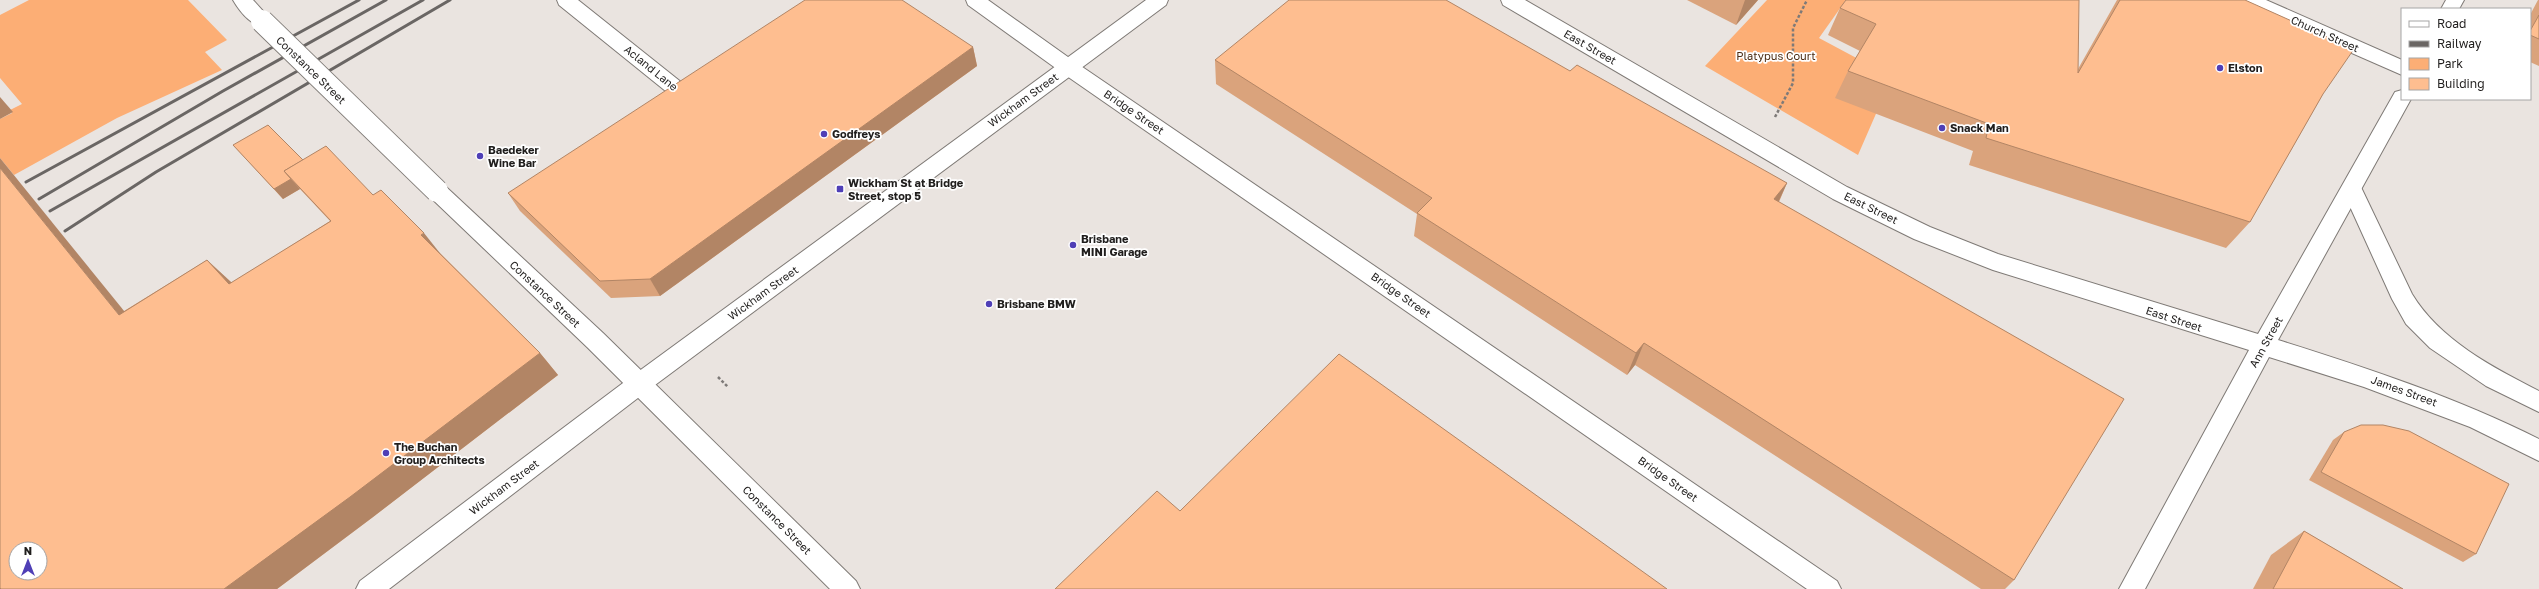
<svg xmlns="http://www.w3.org/2000/svg" width="2539" height="589" font-family="'Golos Text',sans-serif">
  <rect width="100%" height="100%" fill="#eae4e0"/>
  <!-- green -->
  <g fill="#fcae75">
    <polygon points="29,0 188,0 227,40 205,52 222,70 117,118 14,175 0,158 0,119 12,113 10,110 22,104 0,78 0,15"/>
    <polygon points="1767,0 1846,0 1819,38 1892,77 1858,155 1705,66"/>
  </g>
  <g fill="none" stroke-linecap="round" stroke-linejoin="round">
    <!-- minor casing -->
    <g stroke="#7f7a76" stroke-width="2">
      <g id="minor">
        <path d="M 233,0 L 253,0 L 272,21 L 269,26 C 254,30 240,12 233,0 Z"/>
        <path d="M 557,0 L 578,0 L 681,82 L 696,74 L 703,76 L 706,81 C 700,92 685,101 673,97 L 559,5 Z"/>
        <polygon points="966,0 988,0 1075,62 1837,581 1841,589 1807,589 1061,72 968,5"/>
        <polygon points="2240,0 2266,0 2402,60 2402,75 2242,5"/>
        <path d="M 2352,181 L 2359,183 L 2412,294 C 2440,340 2492,367 2539,391 L 2539,412 L 2486,386 L 2430,348 L 2406,324 L 2392,299 L 2342,189 L 2345,183 Z"/>
        <polygon points="437,183 444,185 603,333 856,581 860,589 830,589 587,347 430,197 427,191 430,185"/>
      </g>
    </g>
    <!-- major casing -->
    <g stroke="#7f7a76" stroke-width="2">
      <g id="major">
        <polygon points="1146,0 1168,0 1166,5 647,391 389,589 356,589 360,581 631,377"/>
        <path d="M 1501,0 L 1525,0 L 1847,187 L 1930,227 L 1998,254 L 2258,334 L 2395,92 L 2402,90 L 2402,99 L 2411,99 L 2278,340 C 2367,368 2455,397 2539,439 L 2539,461 L 2470,427 L 2364,387 L 2269,357 L 2145,589 L 2119,589 L 2249,350 L 1993,270 L 1914,239 L 1833,199 L 1503,5 Z"/>
        <polygon points="2446,0 2464,0 2459,9 2441,9"/>
      </g>
    </g>
    <!-- path -->
    <g stroke="#7e7a78" stroke-width="2.5" stroke-dasharray="3 2" stroke-linecap="butt">
      <polyline points="1775,117 1793,83 1793,28 1807,0"/>
      <polyline points="718,377 728,387"/>
    </g>
    <!-- minor -->
    <use href="#minor" fill="#fff" fill-rule="evenodd"/>
    <!-- major -->
    <use href="#major" fill="#fff" fill-rule="evenodd"/>
    <!-- rail -->
    <g stroke="#6a6664" stroke-width="3">
      <polyline points="26,182 359,0"/>
      <polyline points="39,199 223,91 386,0"/>
      <polyline points="50,211 423,0"/>
      <polyline points="65,231 156,172 450,0"/>
    </g>
    <!-- minor-bridge casing -->
    <g stroke="#7f7a76" stroke-width="24" stroke-linecap="butt">
      <polyline id="minor-bridge" points="262,21 437,191"/>
    </g>
    <!-- minor-bridge -->
    <use href="#minor-bridge" stroke="#fff" stroke-width="22"/>
  </g>
  <!-- wall -->
  <g fill="#daa37c">
    <polygon points="1687,0 1758,0 1736,25"/>
    <polygon points="2117,0 2245,0 2323,94 2250,222 2226,248 1969,165 1973,151 1835,98 1848,71 1860,51 1828,35 1840,8 2078,69"/>
    <polygon points="2538,0 2539,0 2539,66 2530,62 2530,15"/>
    <polygon points="973,47 977,66 660,296 611,298 520,211 508,193"/>
    <polygon points="1215,60 1570,71 1787,183 1779,202 2014,580 2005,589 1981,589 1635,365 1627,375 1414,236 1417,214 1216,84"/>
    <polygon points="233,145 303,160 373,195 442,255 540,353 558,375 373,517 277,589 1,589 124,311 207,260 232,283 330,221 300,189 283,199"/>
    <polygon points="2344,432 2476,554 2463,562 2309,480 2333,440"/>
    <polygon points="2304,531 2403,589 2253,589 2271,555"/>
  </g>
  <!-- shaded-wall -->
  <g fill="#b28565">
    <polygon points="1745,0 1758,0 1736,25"/>
    <polygon points="973,47 977,66 660,296 650,279"/>
    <polygon points="0,97 13,112 0,119"/>
    <polygon points="0,158 146,338 119,315 0,168"/>
    <polygon points="291,179 300,189 283,199 274,189"/>
    <polygon points="1787,183 1776,207 1774,199"/>
    <polygon points="424,233 443,257 421,235"/>
    <polygon points="207,260 232,283 229,284"/>
    <polygon points="1644,343 1635,365 1627,375 1636,353"/>
    <polygon points="540,353 558,375 373,517 277,589 224,589"/>
  </g>
  <!-- building -->
  <g fill="#febe90" stroke="#b28565" fill-rule="evenodd">
    <polygon points="805,0 902,0 973,47 650,279 600,281 508,193"/>
    <polygon points="1289,0 1446,0 1570,71 1577,65 1787,183 1774,199 2124,399 2014,580 1644,343 1636,353 1417,213 1432,198 1215,60"/>
    <polygon points="1846,0 2079,0 2078,73 2120,0 2245,0 2354,49 2323,94 2250,222 1986,138 1989,124 1848,71 1876,24 1840,8"/>
    <polygon points="2539,15 2539,39 2530,35 2530,31"/>
    <polygon points="268,125 303,160 284,171 291,179 274,189 233,145"/>
    <path d="M 326,146 L 373,195 L 381,190 L 424,233 L 421,235 L 540,353 L 350,497 L 224,589 L 1,589 L 0,588 L 0,168 L 119,315 L 207,260 L 229,284 L 331,221 L 284,171 ZM 16,549 L 40,549 L 40,573 L 16,573 Z"/>
    <polygon points="1339,354 1667,589 1055,589 1157,491 1180,511"/>
    <polygon points="2361,425 2383,425 2409,431 2509,484 2476,554 2321,472 2344,432"/>
    <polygon points="2304,531 2403,589 2273,589"/>
  </g>
  <!-- markers -->
  <g fill="#4f3fb6" stroke="#fff" stroke-width="1.5">
    <circle cx="2220" cy="68" r="4"/>
    <circle cx="1942" cy="128" r="4"/>
    <circle cx="824" cy="134" r="4"/>
    <circle cx="480" cy="156" r="4"/>
    <rect x="836" y="185" width="8" height="8" rx="2"/>
    <circle cx="1073" cy="245" r="4"/>
    <circle cx="989" cy="304" r="4"/>
    <circle cx="386" cy="453" r="4"/>
  </g>
  <g text-anchor="middle" stroke-width="3.5" stroke-linejoin="round" paint-order="stroke">
    <!-- street labels -->
    <g font-size="11" fill="#201e1d" stroke="#fff">
      <text transform="translate(2325 34) rotate(24)" y="4">Church Street</text>
      <text transform="translate(1590 47) rotate(30)" y="4">East Street</text>
      <text transform="translate(651 68) rotate(39)" y="4">Acland Lane</text>
      <text transform="translate(311 70) rotate(44)" y="4">Constance Street</text>
      <text transform="translate(1023 100) rotate(-36)" y="4">Wickham Street</text>
      <text transform="translate(1134 112) rotate(34)" y="4">Bridge Street</text>
      <text transform="translate(1871 208) rotate(26)" y="4">East Street</text>
      <text transform="translate(763 293) rotate(-36)" y="4">Wickham Street</text>
      <text transform="translate(545 294) rotate(43)" y="4">Constance Street</text>
      <text transform="translate(1401 295) rotate(35)" y="4">Bridge Street</text>
      <text transform="translate(2174 319) rotate(18)" y="4">East Street</text>
      <text transform="translate(2266 342) rotate(-61)" y="4">Ann Street</text>
      <text transform="translate(2404 391) rotate(20)" y="4">James Street</text>
      <text transform="translate(1668 479) rotate(35)" y="4">Bridge Street</text>
      <text transform="translate(504 487) rotate(-37)" y="4">Wickham Street</text>
      <text transform="translate(777 520) rotate(45)" y="4">Constance Street</text>
    </g>
    <!-- park labels -->
    <g font-size="11" fill="#4b2c13" stroke="#fff">
      <text x="1776" y="60">Platypus Court</text>
    </g>
    <!-- poi labels -->
    <g font-size="11" font-weight="bold" fill="#201e1d" stroke="#fff" text-anchor="start">
      <text x="2228" y="72">Elston</text>
      <text x="1950" y="132">Snack Man</text>
      <text x="832" y="138">Godfreys</text>
      <text x="488" y="154">Baedeker<tspan x="488" dy="13">Wine Bar</tspan></text>
      <text x="848" y="187">Wickham St at Bridge<tspan x="848" dy="13">Street, stop 5</tspan></text>
      <text x="1081" y="243">Brisbane<tspan x="1081" dy="13">MINI Garage</tspan></text>
      <text x="997" y="308">Brisbane BMW</text>
      <text x="394" y="451">The Buchan<tspan x="394" dy="13">Group Architects</tspan></text>
    </g>
  </g>
  <!-- legend -->
  <rect x="2401" y="8" width="130" height="92" fill="#ffffff" stroke="#a6a5a5"/>
  <rect x="2409" y="21" width="20" height="6" fill="#ffffff" stroke="#a6a5a5"/>
  <text x="2437" y="28" font-size="12" fill="#201e1d">Road</text>
  <rect x="2409" y="41" width="20" height="6" fill="#6a6664" stroke="#a6a5a5"/>
  <text x="2437" y="48" font-size="12" fill="#201e1d">Railway</text>
  <rect x="2409" y="58" width="20" height="12" fill="#fcae75" stroke="#a6a5a5"/>
  <text x="2437" y="68" font-size="12" fill="#201e1d">Park</text>
  <rect x="2409" y="78" width="20" height="12" fill="#febe90" stroke="#a6a5a5"/>
  <text x="2437" y="88" font-size="12" fill="#201e1d">Building</text>
  <!-- north arrow -->
  <g transform="translate(28 561)"><circle r="19" fill="#ffffff" stroke="#a6a5a5"/>
  <path d="M0-3L7 15L0 10L-7 15Z" fill="#4f3fb6"/>
  <text y="-6" font-size="11" font-weight="bold" text-anchor="middle" fill="#201e1d">N</text>
  </g>
</svg>
